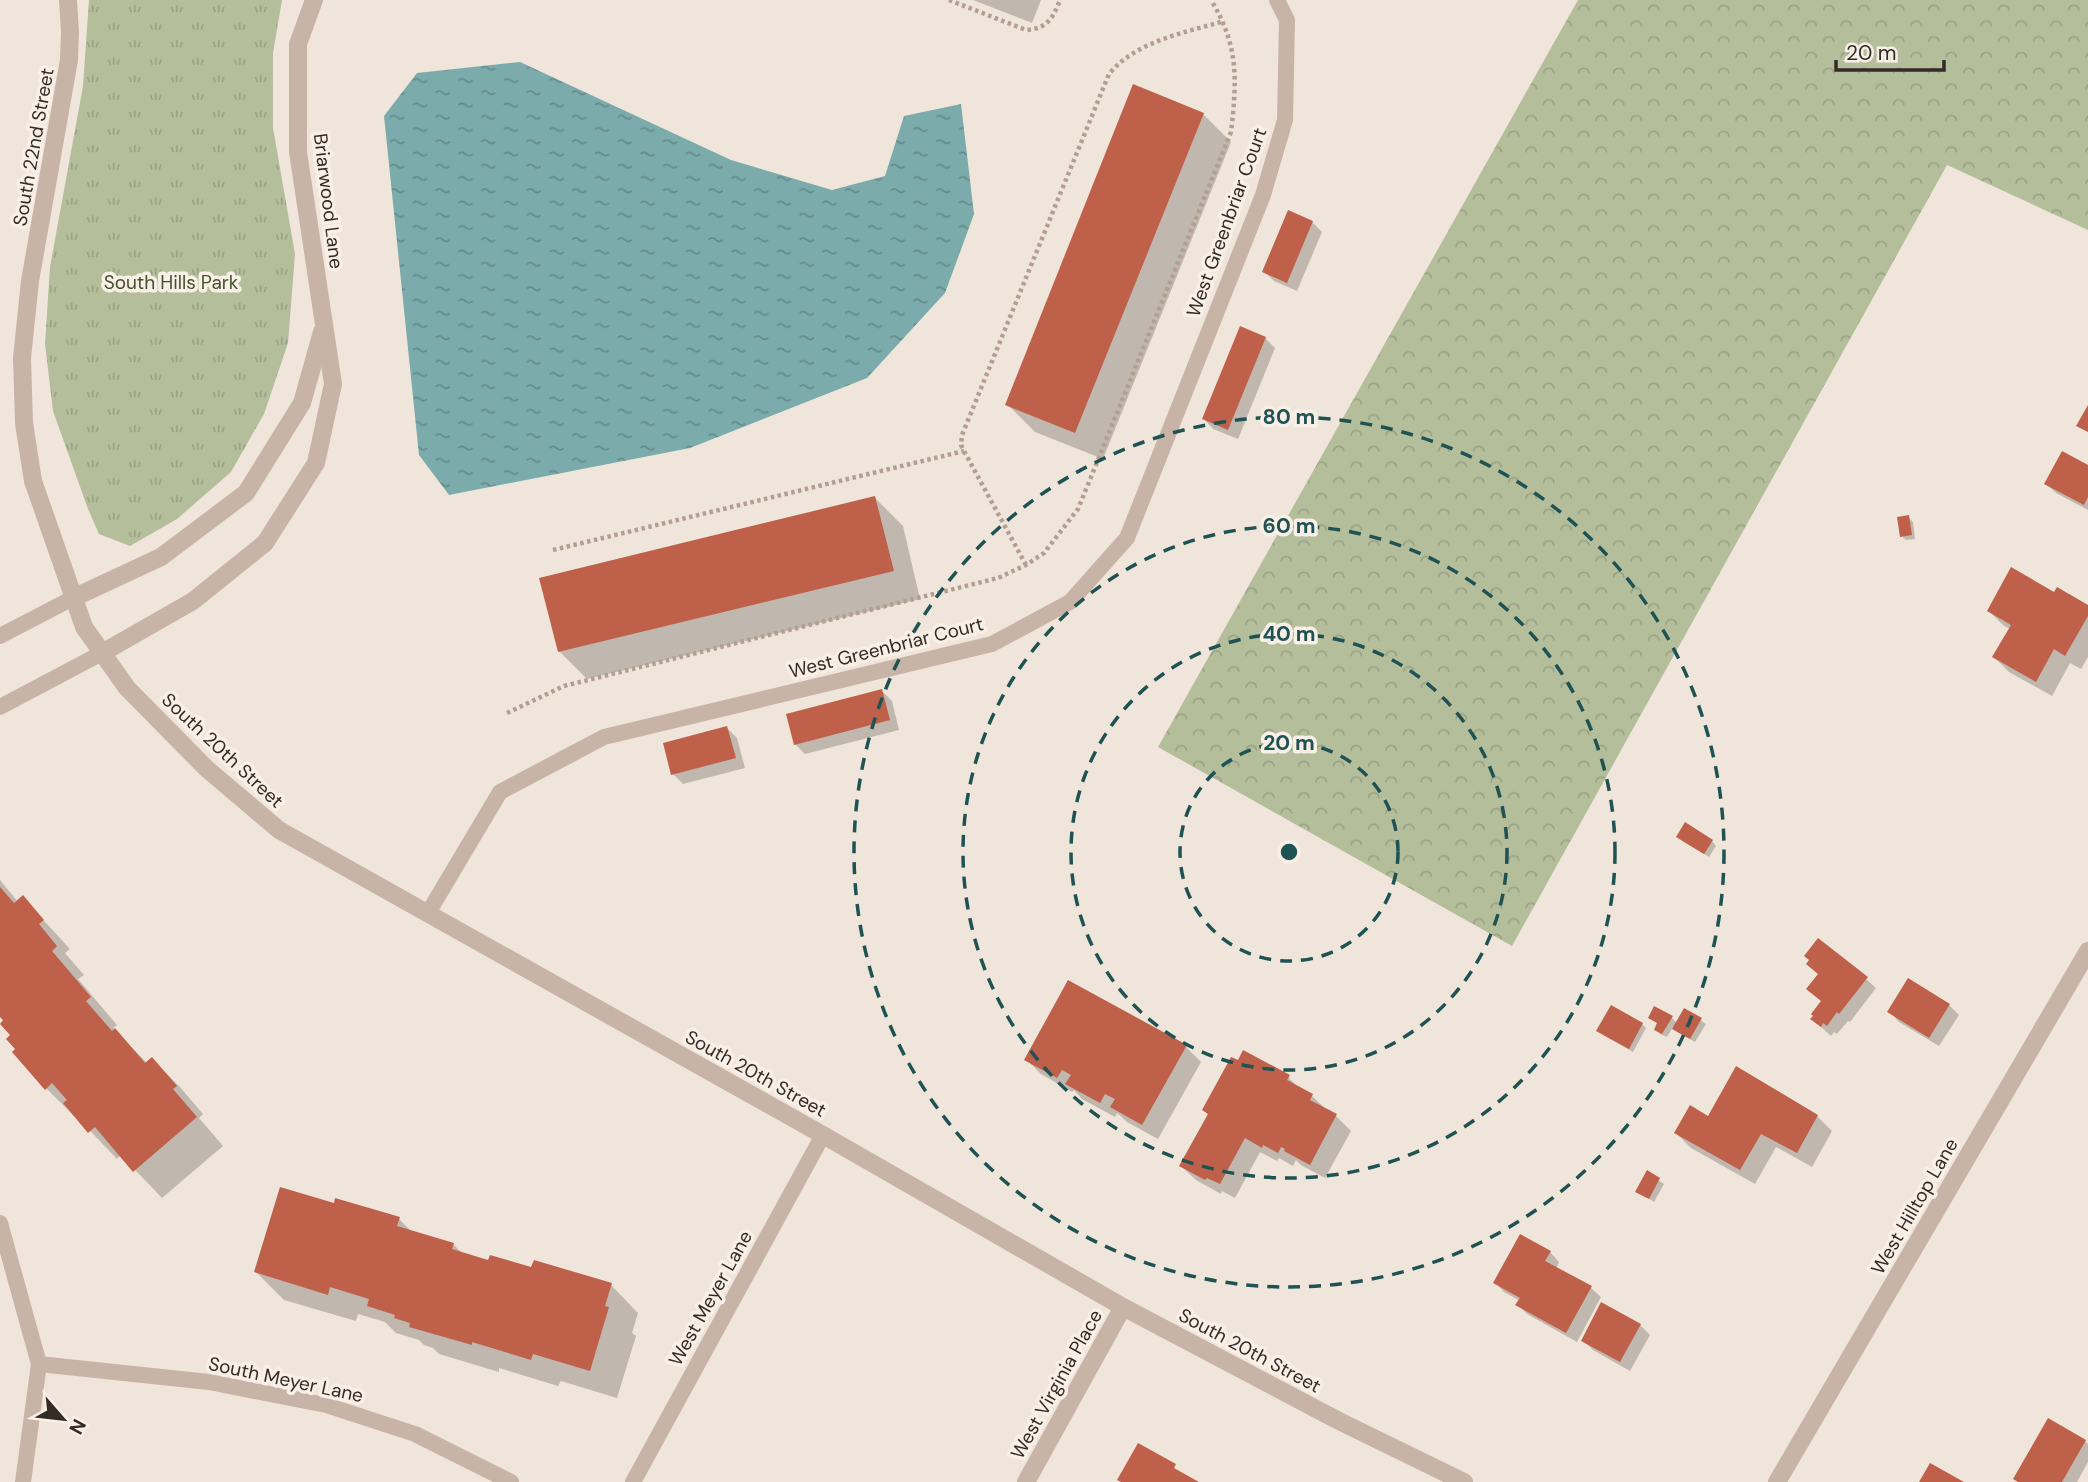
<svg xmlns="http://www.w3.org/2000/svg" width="2088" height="1482" font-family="'DM Sans',sans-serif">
  <defs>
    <pattern id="grass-tufts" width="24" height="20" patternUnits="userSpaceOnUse" patternTransform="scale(1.75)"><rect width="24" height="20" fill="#b4be9b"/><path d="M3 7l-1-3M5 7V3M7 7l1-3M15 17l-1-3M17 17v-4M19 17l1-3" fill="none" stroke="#9ba386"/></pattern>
    <pattern id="forest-crowns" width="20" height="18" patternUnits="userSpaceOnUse" patternTransform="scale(1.75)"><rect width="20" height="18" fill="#b4be9b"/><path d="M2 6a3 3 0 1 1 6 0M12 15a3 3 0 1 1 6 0" fill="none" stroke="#9ba386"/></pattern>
    <pattern id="water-ripples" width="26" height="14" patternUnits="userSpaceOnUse" patternTransform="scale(1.75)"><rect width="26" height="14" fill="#7babab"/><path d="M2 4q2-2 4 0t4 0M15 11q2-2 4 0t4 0" fill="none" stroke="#668b8b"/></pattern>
  </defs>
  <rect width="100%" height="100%" fill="#f0e5da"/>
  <!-- grass -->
  <polygon fill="url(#grass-tufts)" points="89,0 282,0 273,53 273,128 295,254 288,343 264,414 231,472 177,519 130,546 99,534 88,509 53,411 45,344 50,267 83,86"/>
  <!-- forest -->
  <polygon fill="url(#forest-crowns)" points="1578,0 2088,0 2088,230 1947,165 1512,946 1158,747"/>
  <!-- water -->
  <polygon fill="url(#water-ripples)" points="520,62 731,160 832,190 885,176 904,116 961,104 974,214 945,293 867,378 690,448 449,495 419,455 384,116 417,73"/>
  <!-- shadow -->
  <g fill="#0003">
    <polygon points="973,0 1041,0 1032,23"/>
    <polygon points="1203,114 1231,142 1103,459 1035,432 1007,404"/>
    <polygon points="1312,222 1322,232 1297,291 1274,281 1264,271"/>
    <polygon points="1265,338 1275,348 1238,439 1213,429 1204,419"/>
    <polygon points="2088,467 2088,510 2056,493 2046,484"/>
    <polygon points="875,498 903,526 920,599 587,679 559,651"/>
    <polygon points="1908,517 1913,522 1915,539 1906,540 1902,536"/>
    <polygon points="2055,594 2088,607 2088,657 2081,669 2070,663 2052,696 2009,672 1994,657 2010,629 2004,626 1989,611"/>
    <polygon points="882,691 892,701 899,730 805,754 795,744"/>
    <polygon points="727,728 737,738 745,768 683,784 673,774"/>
    <polygon points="1682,841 1712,841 1716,846 1709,857"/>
    <polygon points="0,880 18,902 23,898 70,949 65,953 84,975 78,979 117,1025 113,1028 147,1063 152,1059 179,1086 203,1114 199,1118 223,1146 162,1198 121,1155 117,1159 75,1115 74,1116 46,1088 17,1049 5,1020 0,1014"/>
    <polygon points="1866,979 1876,988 1850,1022 1848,1021 1837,1034 1834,1032 1831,1036 1812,1019"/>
    <polygon points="1949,1005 1959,1015 1939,1046 1899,1022 1890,1012"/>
    <polygon points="1685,1010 1706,1024 1695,1042 1679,1033 1673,1027 1667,1037 1660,1034 1656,1029 1659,1024 1650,1017 1672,1018 1678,1024"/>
    <polygon points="1642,1024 1646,1028 1633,1052 1603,1035"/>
    <polygon points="1186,1047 1201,1062 1158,1139 1127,1122 1117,1113 1115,1117 1082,1099 1074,1090 1072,1092 1041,1074 1026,1059"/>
    <polygon points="1288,1077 1302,1091 1312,1096 1328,1111 1336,1116 1351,1131 1325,1178 1301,1165 1296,1160 1293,1166 1279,1158 1277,1161 1260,1152 1235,1198 1222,1191 1221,1194 1196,1180 1181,1166 1209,1115 1204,1110"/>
    <polygon points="1817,1116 1832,1131 1812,1167 1776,1147 1755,1184 1691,1148 1676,1133 1708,1118"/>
    <polygon points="1647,1173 1664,1184 1654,1202 1638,1191"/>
    <polygon points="335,1205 399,1219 413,1233 453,1244 463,1254 490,1262 611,1285 638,1313 632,1333 636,1336 617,1398 561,1381 558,1386 499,1368 499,1372 439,1354 433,1348 424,1345 419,1340 396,1333 385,1322 358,1314 356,1321 284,1300 256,1272"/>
    <polygon points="1550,1252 1559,1262 1556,1269 1591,1288 1601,1297 1577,1342 1527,1314 1517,1304 1520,1301 1504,1292 1495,1282"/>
    <polygon points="1640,1325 1650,1335 1630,1371 1593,1350 1583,1340"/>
    <polygon points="2085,1441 2088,1444 2088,1462 2077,1482 2019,1482"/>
  </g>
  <!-- building -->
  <g fill="#bf604a">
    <polygon points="1133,84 1204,113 1075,433 1005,405"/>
    <polygon points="1288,210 1313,221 1287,283 1262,272"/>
    <polygon points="1240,326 1266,337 1228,430 1202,419"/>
    <polygon points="2088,405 2088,432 2076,426"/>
    <polygon points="2062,451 2088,465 2088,497 2084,505 2044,484"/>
    <polygon points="875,496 894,571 558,652 539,578"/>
    <polygon points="1909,515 1912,535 1900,537 1897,517"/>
    <polygon points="2011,567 2054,592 2057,587 2088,605 2088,616 2065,656 2054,649 2036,682 1992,657 2011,625 1987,611"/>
    <polygon points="882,689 890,720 794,745 786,714"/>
    <polygon points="727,726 736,758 671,775 663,743"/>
    <polygon points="1685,822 1713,840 1704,854 1676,837"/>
    <polygon points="0,887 14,903 23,895 44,920 39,924 57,946 52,951 91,997 86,1001 112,1031 115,1028 145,1063 152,1057 177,1086 173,1089 197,1117 133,1172 95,1127 88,1133 63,1103 67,1100 52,1083 45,1090 12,1052 15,1049 6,1039 10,1035 0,1024 3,1020 0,1017"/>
    <polygon points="1818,938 1868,977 1839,1014 1837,1012 1827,1026 1823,1023 1821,1027 1810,1019 1813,1016 1811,1014 1821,1001 1806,989 1818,974 1806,964 1809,960 1804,956"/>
    <polygon points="1908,978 1950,1004 1929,1038 1887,1012"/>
    <polygon points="1068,980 1187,1045 1142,1125 1110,1107 1115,1099 1105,1094 1100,1103 1065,1084 1071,1075 1062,1070 1057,1078 1024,1060"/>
    <polygon points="1611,1005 1643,1023 1629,1049 1596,1031"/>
    <polygon points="1654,1006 1673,1016 1662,1034 1654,1030 1657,1023 1648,1018"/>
    <polygon points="1684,1008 1702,1018 1690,1039 1672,1029"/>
    <polygon points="1243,1050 1290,1075 1287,1080 1313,1094 1310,1100 1337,1114 1310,1165 1284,1151 1285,1149 1281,1147 1278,1153 1263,1145 1262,1148 1245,1138 1220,1184 1207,1178 1205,1180 1179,1166 1208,1114 1202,1110 1231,1057 1238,1060"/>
    <polygon points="1736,1066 1818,1115 1797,1153 1761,1134 1740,1170 1674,1133 1690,1105 1708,1116"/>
    <polygon points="1647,1170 1660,1178 1649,1199 1635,1192"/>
    <polygon points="280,1187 334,1203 335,1198 400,1217 397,1226 454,1243 452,1249 488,1260 490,1255 531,1267 534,1260 612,1283 605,1306 609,1307 590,1371 533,1354 531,1360 472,1342 472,1345 409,1327 410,1323 394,1318 395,1315 367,1306 369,1299 330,1287 328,1295 254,1272"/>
    <polygon points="1520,1234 1551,1251 1545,1261 1592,1286 1566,1333 1515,1305 1520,1298 1493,1283"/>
    <polygon points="1601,1302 1641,1324 1620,1362 1581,1341"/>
    <polygon points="2048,1418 2086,1440 2062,1482 2018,1482 2013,1479"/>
    <polygon points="1138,1443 1176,1464 1174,1468 1199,1482 1121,1482 1117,1480"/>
    <polygon points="1930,1463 1964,1482 1919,1482"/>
  </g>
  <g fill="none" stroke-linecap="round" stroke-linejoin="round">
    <!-- path -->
    <g stroke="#b39e91" stroke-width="4.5" stroke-dasharray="3.5 3.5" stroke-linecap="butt">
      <path d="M 949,0 L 1026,30 C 1047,29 1053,18 1060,0"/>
      <polyline points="553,550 964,451"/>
      <path d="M 1026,565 L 964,451 L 961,445 L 962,435 L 1109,74 C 1136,41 1184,33 1224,21"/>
      <path d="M 507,713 L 564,686 L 998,578 L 1026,565 L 1044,553 L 1078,509 L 1231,132 C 1237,80 1239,46 1211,0"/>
    </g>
    <!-- lane -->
    <g stroke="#c7b4a7" stroke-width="16">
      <polyline points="0,636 73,598"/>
      <polyline points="0,707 102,653"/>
      <polyline points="428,913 500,792 604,737 992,644 1070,602 1127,538 1263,195 1285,120 1287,20 1277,0"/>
      <polyline points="0,1223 39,1364 23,1482"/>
      <polyline points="39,1364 209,1382 326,1405 415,1434 511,1482"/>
      <polyline points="633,1482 823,1135"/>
    </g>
    <!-- street -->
    <g stroke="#c7b4a7" stroke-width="18">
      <polyline points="68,0 70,32 69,60 30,281 22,358 24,423 33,481 84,627 127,688 207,769 279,830 823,1135 1123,1307 1339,1421 1464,1482"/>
      <polyline points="73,598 161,557 246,493 302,403 322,332"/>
      <polyline points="102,653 193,601 265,543 316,463 333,384 298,152 298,44 314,0"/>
      <polyline points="1026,1482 1123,1307"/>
      <polyline points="1777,1482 2088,951"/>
    </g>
  </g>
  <!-- distance rings -->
  <g fill="none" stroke="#1f5253" stroke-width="3.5" stroke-dasharray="12 9">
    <circle cx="1289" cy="852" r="109"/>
    <circle cx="1289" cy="852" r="218"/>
    <circle cx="1289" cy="852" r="326"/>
    <circle cx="1289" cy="852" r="435"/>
  </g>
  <g text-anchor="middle" stroke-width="7" stroke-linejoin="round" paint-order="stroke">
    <!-- street labels -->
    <g font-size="19" fill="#342b27" stroke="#f8efe6">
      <text transform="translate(33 147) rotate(-80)" y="7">South 22nd Street</text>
      <text transform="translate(329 201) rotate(83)" y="7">Briarwood Lane</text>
      <text transform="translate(1226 222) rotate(-70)" y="7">West Greenbriar Court</text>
      <text transform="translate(886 647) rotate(-14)" y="7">West Greenbriar Court</text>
      <text transform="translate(223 750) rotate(43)" y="7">South 20th Street</text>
      <text transform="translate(756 1073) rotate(29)" y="7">South 20th Street</text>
      <text transform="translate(1914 1206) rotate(-60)" y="7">West Hilltop Lane</text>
      <text transform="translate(710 1298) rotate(-61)" y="7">West Meyer Lane</text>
      <text transform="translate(1250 1350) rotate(28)" y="7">South 20th Street</text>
      <text transform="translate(286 1379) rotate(12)" y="7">South Meyer Lane</text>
      <text transform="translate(1056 1384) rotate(-61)" y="7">West Virginia Place</text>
    </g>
    <!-- park labels -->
    <g font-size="19" fill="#45512c" stroke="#f8efe6">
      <text x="171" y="289">South Hills Park</text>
    </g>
  </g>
  <circle cx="1289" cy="852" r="10" fill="#1f5253" stroke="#f8efe6" stroke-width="3.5"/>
  <g font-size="21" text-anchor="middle" font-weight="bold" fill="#1f5253" stroke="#f8efe6" stroke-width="7" stroke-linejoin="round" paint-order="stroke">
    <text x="1289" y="424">80 m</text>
    <text x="1289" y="533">60 m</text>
    <text x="1289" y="641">40 m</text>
    <text x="1289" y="750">20 m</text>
  </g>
  <!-- north arrow -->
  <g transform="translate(63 1419) rotate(118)" stroke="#f8efe6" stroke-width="5" paint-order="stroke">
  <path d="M0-5L12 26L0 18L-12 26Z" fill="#342b27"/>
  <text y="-10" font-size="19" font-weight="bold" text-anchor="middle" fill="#342b27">N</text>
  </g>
  <!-- scale -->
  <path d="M1836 60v10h108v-10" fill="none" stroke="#342b27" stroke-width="3.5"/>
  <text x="1846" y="60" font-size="21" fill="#342b27" stroke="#f8efe6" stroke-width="5" paint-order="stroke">20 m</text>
</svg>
